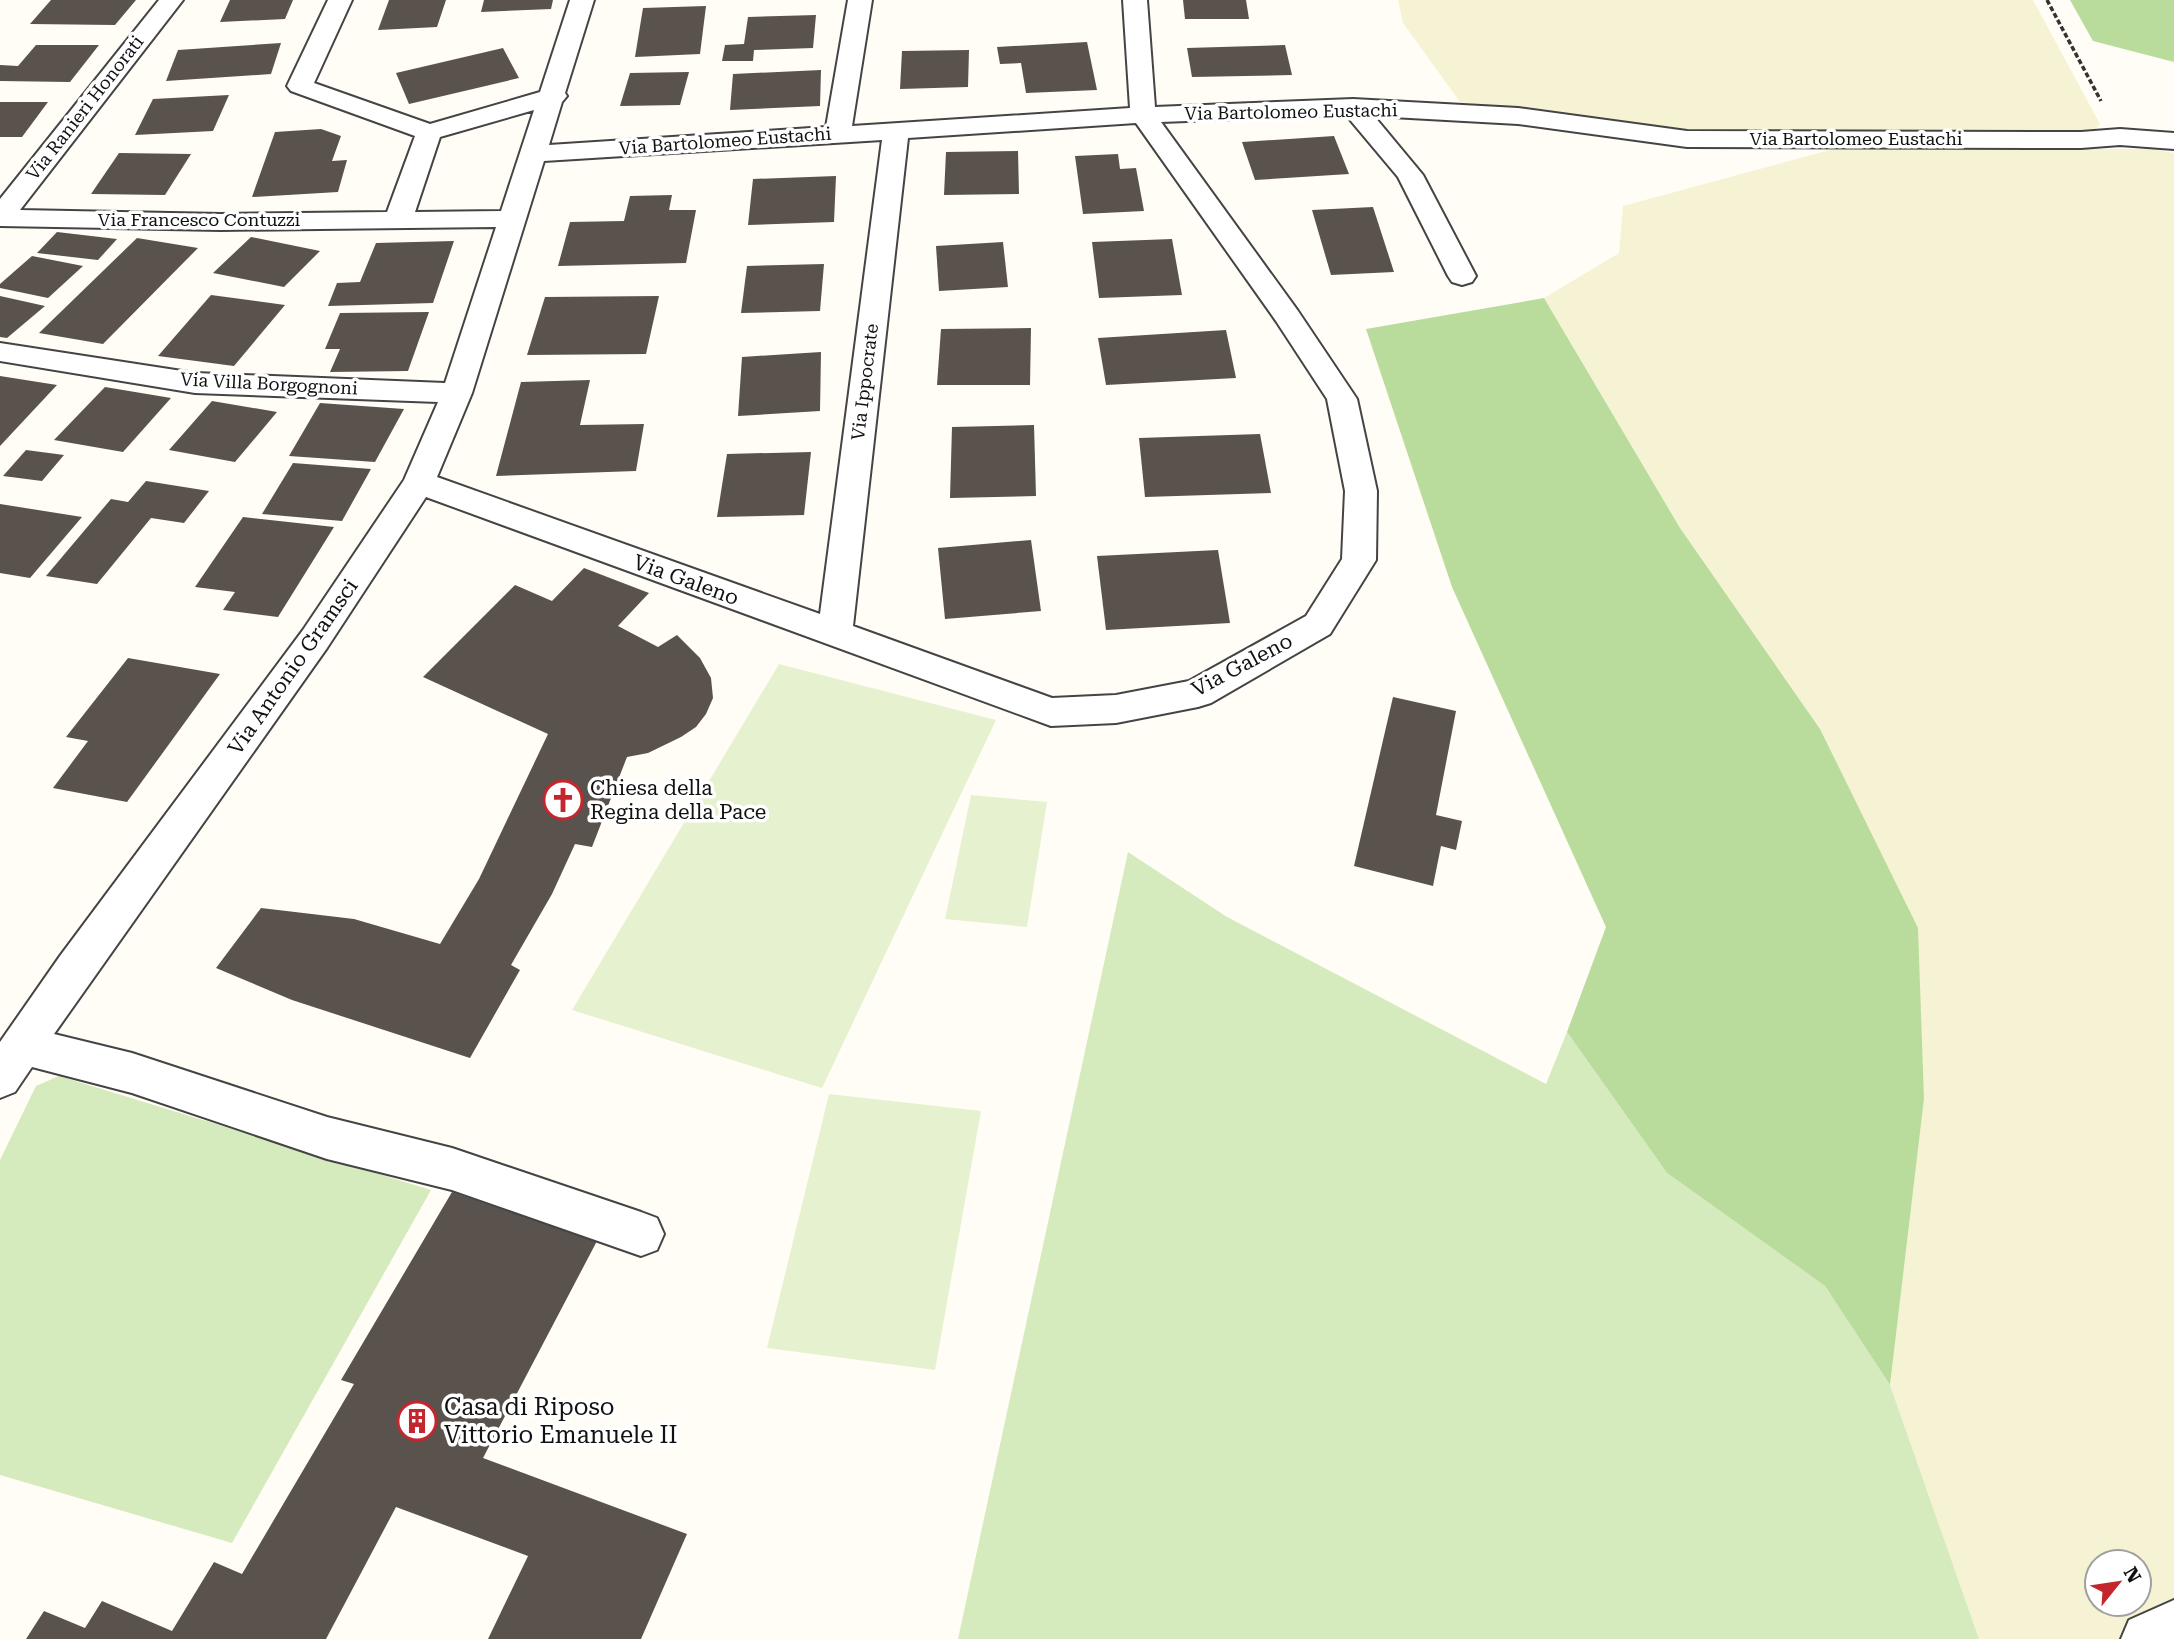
<svg xmlns="http://www.w3.org/2000/svg" width="2174" height="1639" font-family="'Roboto Serif',serif">
  <rect width="100%" height="100%" fill="#fffdf5"/>
  <!-- farmland -->
  <g fill="#f6f3d4" fill-rule="evenodd">
    <polygon points="1398,0 2033,0 2100,124 2091,134 1718,135 1667,131 1460,102 1403,23"/>
    <path d="M 1833,149 L 2152,149 L 2174,153 L 2174,1639 L 1979,1639 L 1890,1385 L 1924,1099 L 1820,729 L 1680,528 L 1544,298 L 1619,253 L 1623,206 ZM 2097,1562 L 2139,1562 L 2139,1604 L 2097,1604 Z"/>
  </g>
  <!-- green -->
  <g fill="#d5ebbd">
    <polygon points="1128,852 1227,917 1546,1084 1567,1032 1667,1173 1825,1286 1890,1385 1979,1639 958,1639"/>
    <polygon points="59,1076 431,1190 232,1543 0,1475 0,1160 36,1086"/>
  </g>
  <!-- forest -->
  <g fill="#b9dc9c">
    <polygon points="2070,0 2174,0 2174,62 2093,41"/>
    <polygon points="1544,298 1680,528 1820,729 1918,928 1924,1099 1890,1385 1825,1286 1667,1173 1567,1032 1606,927 1452,587 1366,329"/>
  </g>
  <!-- pitch -->
  <g fill="#e6f2cf">
    <polygon points="779,664 996,720 822,1088 572,1010"/>
    <polygon points="971,795 1047,802 1027,927 945,919"/>
    <polygon points="829,1094 981,1111 935,1370 767,1348"/>
  </g>
  <!-- building -->
  <g fill="#5a524d">
    <polygon points="51,0 136,0 115,25 30,24"/>
    <polygon points="230,0 293,0 285,19 220,22"/>
    <polygon points="389,0 446,0 437,27 378,30"/>
    <polygon points="484,0 553,0 551,9 481,12"/>
    <polygon points="1183,0 1246,0 1249,19 1185,19"/>
    <polygon points="706,6 700,54 635,57 643,8"/>
    <polygon points="816,15 813,48 754,50 753,61 722,61 725,45 744,44 748,17"/>
    <polygon points="1087,42 1097,90 1026,93 1021,63 1000,64 997,47"/>
    <polygon points="281,43 271,74 166,81 178,50"/>
    <polygon points="36,45 99,45 70,82 0,81 0,65 18,66"/>
    <polygon points="1285,45 1292,75 1192,77 1187,48"/>
    <polygon points="503,48 519,78 409,104 396,73"/>
    <polygon points="969,50 968,87 900,89 902,51"/>
    <polygon points="821,70 820,106 730,110 733,74"/>
    <polygon points="689,72 680,105 620,106 630,73"/>
    <polygon points="229,95 213,131 135,135 153,99"/>
    <polygon points="0,102 48,102 22,137 0,137"/>
    <polygon points="321,129 341,136 332,161 347,160 338,192 252,197 275,132"/>
    <polygon points="1334,136 1349,174 1255,180 1242,142"/>
    <polygon points="1018,151 1019,194 944,195 946,152"/>
    <polygon points="119,153 191,154 165,195 91,194"/>
    <polygon points="1118,154 1120,169 1136,168 1144,211 1083,214 1075,156"/>
    <polygon points="836,176 834,222 748,225 753,179"/>
    <polygon points="672,195 669,210 696,210 686,263 558,266 570,222 624,221 630,196"/>
    <polygon points="1373,207 1394,272 1331,275 1312,210"/>
    <polygon points="57,232 117,239 98,260 37,253"/>
    <polygon points="251,237 320,251 284,287 213,273"/>
    <polygon points="137,238 198,248 103,344 39,333"/>
    <polygon points="1172,239 1182,295 1099,298 1092,242"/>
    <polygon points="454,241 433,303 328,306 337,283 360,282 376,243"/>
    <polygon points="1003,242 1008,287 939,291 936,246"/>
    <polygon points="32,256 83,266 48,298 0,288 0,284"/>
    <polygon points="824,264 820,311 741,313 747,266"/>
    <polygon points="211,295 285,305 234,366 158,356"/>
    <polygon points="0,296 45,306 7,338 0,337"/>
    <polygon points="659,296 646,354 527,355 545,297"/>
    <polygon points="429,312 408,371 330,372 340,349 325,349 340,313"/>
    <polygon points="1031,328 1030,385 937,385 941,329"/>
    <polygon points="1226,330 1236,378 1106,385 1098,338"/>
    <polygon points="821,352 820,411 738,416 742,357"/>
    <polygon points="0,376 57,385 0,446"/>
    <polygon points="590,380 580,425 644,424 636,471 496,476 521,382"/>
    <polygon points="105,387 171,398 123,452 54,440"/>
    <polygon points="212,401 277,412 235,462 169,450"/>
    <polygon points="320,403 404,409 375,462 289,456"/>
    <polygon points="1034,425 1036,496 950,498 952,427"/>
    <polygon points="1260,434 1271,493 1145,497 1139,438"/>
    <polygon points="26,450 64,455 42,481 3,476"/>
    <polygon points="811,452 804,515 717,517 727,454"/>
    <polygon points="293,463 371,469 342,521 262,514"/>
    <polygon points="146,481 209,491 184,523 151,518 97,584 46,576 111,499 128,502"/>
    <polygon points="0,504 82,517 30,578 0,573"/>
    <polygon points="243,517 334,527 278,617 223,610 235,592 195,587"/>
    <polygon points="1031,540 1041,611 945,619 938,548"/>
    <polygon points="1218,550 1230,623 1106,630 1097,556"/>
    <polygon points="584,568 649,593 618,626 658,647 677,635 700,658 711,678 713,698 706,714 696,727 681,737 648,753 627,757 592,847 575,844 552,894 511,965 520,970 470,1058 292,1000 216,968 261,908 354,919 440,944 479,879 548,734 423,677 515,585 552,601"/>
    <polygon points="128,658 220,674 127,802 53,788 88,741 66,737"/>
    <polygon points="1393,697 1456,711 1436,815 1462,821 1456,850 1441,846 1433,886 1354,866"/>
    <polygon points="452,1192 597,1241 483,1458 687,1534 641,1639 488,1639 528,1556 396,1507 326,1639 26,1639 44,1611 85,1628 102,1601 172,1631 214,1562 242,1574 354,1384 341,1380"/>
  </g>
  <g fill="none" stroke-linecap="round" stroke-linejoin="round">
    <!-- minor casing -->
    <g stroke="#444" stroke-width="4">
      <g id="minor">
        <path d="M 159,0 L 183,0 L 20,210 L 221,214 L 387,212 L 415,136 L 291,91 L 287,86 L 328,0 L 352,0 L 314,83 L 430,124 L 540,92 L 570,0 L 594,0 L 565,93 L 567,96 L 562,102 L 549,145 L 826,127 L 848,0 L 872,0 L 852,126 L 1130,108 L 1123,0 L 1147,0 L 1155,107 L 1353,99 L 1518,108 L 1687,131 L 2081,132 L 2120,129 L 2174,133 L 2174,149 L 2120,145 L 2081,148 L 1687,147 L 1518,124 L 1374,116 L 1423,175 L 1476,276 L 1472,282 L 1462,285 L 1452,282 L 1448,276 L 1398,177 L 1346,115 L 1161,122 L 1298,311 L 1357,399 L 1377,491 L 1376,560 L 1330,634 L 1211,703 L 1198,707 L 1116,723 L 1051,726 L 426,497 L 327,648 L 54,1034 L 132,1053 L 327,1117 L 452,1148 L 641,1212 L 657,1218 L 664,1234 L 657,1250 L 641,1256 L 452,1190 L 327,1159 L 132,1093 L 32,1067 L 15,1092 L 0,1098 L 0,1042 L 60,956 L 303,630 L 404,480 L 438,402 L 195,393 L 0,361 L 0,343 L 195,373 L 445,383 L 496,227 L 221,230 L 0,226 L 0,199 ZM 534,110 L 501,211 L 415,212 L 440,137 ZM 1136,123 L 1276,321 L 1327,399 L 1345,491 L 1342,559 L 1306,616 L 1189,681 L 1116,695 L 1052,698 L 853,626 L 908,138 ZM 882,140 L 820,614 L 437,477 L 472,393 L 544,161 Z"/>
        <polygon points="2174,1600 2174,1639 2121,1639 2129,1620"/>
      </g>
    </g>
    <!-- path -->
    <polyline stroke="#333" stroke-width="3.5" stroke-dasharray="5 2.5" stroke-linecap="butt" points="2047,0 2101,101"/>
    <!-- minor -->
    <use href="#minor" fill="#fff" fill-rule="evenodd"/>
  </g>
  <!-- icons -->
  <defs>
    <g id="church-ring" transform="scale(2.0125)"><circle r="9.5" fill="#fff" stroke="#c4262e" stroke-width="1.5"/><path d="M-1.2-6h2.4v3.5h3.3v2.4h-3.3V6h-2.4V-.1h-3.3v-2.4h3.3Z" fill="#c4262e"/></g>
    <g id="building-ring" transform="scale(2.0125)"><circle r="9.5" fill="#fff" stroke="#c4262e" stroke-width="1.5"/><path d="M-4-6H4V6H1V3H-1V6H-4ZM-2.5-4.3h1.7v1.8h-1.7ZM.8-4.3h1.7v1.8H.8ZM-2.5-1h1.7V.8h-1.7ZM.8-1h1.7V.8H.8Z" fill="#c4262e"/></g>
  </defs>
  <g fill-rule="evenodd">
    <use href="#church-ring" x="563" y="800"/>
    <use href="#building-ring" x="417" y="1421"/>
  </g>
  <g text-anchor="middle" stroke-width="7" stroke-linejoin="round" paint-order="stroke">
    <!-- far-street labels -->
    <g font-size="18" fill="#111" stroke="#fff">
      <text transform="translate(85 108) rotate(-52)" y="6">Via Ranieri Honorati</text>
      <text transform="translate(1291 112) rotate(-1)" y="6">Via Bartolomeo Eustachi</text>
      <text x="1856" y="145">Via Bartolomeo Eustachi</text>
      <text transform="translate(725 141) rotate(-4)" y="6">Via Bartolomeo Eustachi</text>
      <text x="199" y="226">Via Francesco Contuzzi</text>
      <text transform="translate(865 382) rotate(-83)" y="6">Via Ippocrate</text>
      <text transform="translate(269 384) rotate(3)" y="6">Via Villa Borgognoni</text>
    </g>
    <!-- street labels -->
    <g font-size="21" fill="#111" stroke="#fff">
      <text transform="translate(686 580) rotate(20)" y="7">Via Galeno</text>
      <text transform="translate(1242 665) rotate(-28)" y="7">Via Galeno</text>
      <text transform="translate(293 667) rotate(-55)" y="7">Via Antonio Gramsci</text>
    </g>
    <!-- poi labels -->
    <g font-size="21" fill="#111" stroke="#fff" text-anchor="start">
      <text x="590" y="795">Chiesa della<tspan x="590" dy="24">Regina della Pace</tspan></text>
    </g>
    <!-- near-poi labels -->
    <g font-size="24" fill="#111" stroke="#fff" text-anchor="start">
      <text x="444" y="1415">Casa di Riposo<tspan x="444" dy="28">Vittorio Emanuele II</tspan></text>
    </g>
  </g>
  <!-- north arrow -->
  <g transform="translate(2118 1583) rotate(60)"><circle r="33" fill="#ffffff" stroke="#a0a0a0" stroke-width="2"/>
  <path d="M0-5L12 26L0 18L-12 26Z" fill="#c4262e"/>
  <text y="-10" font-size="19" font-weight="bold" text-anchor="middle" fill="#111111">N</text>
  </g>
</svg>
